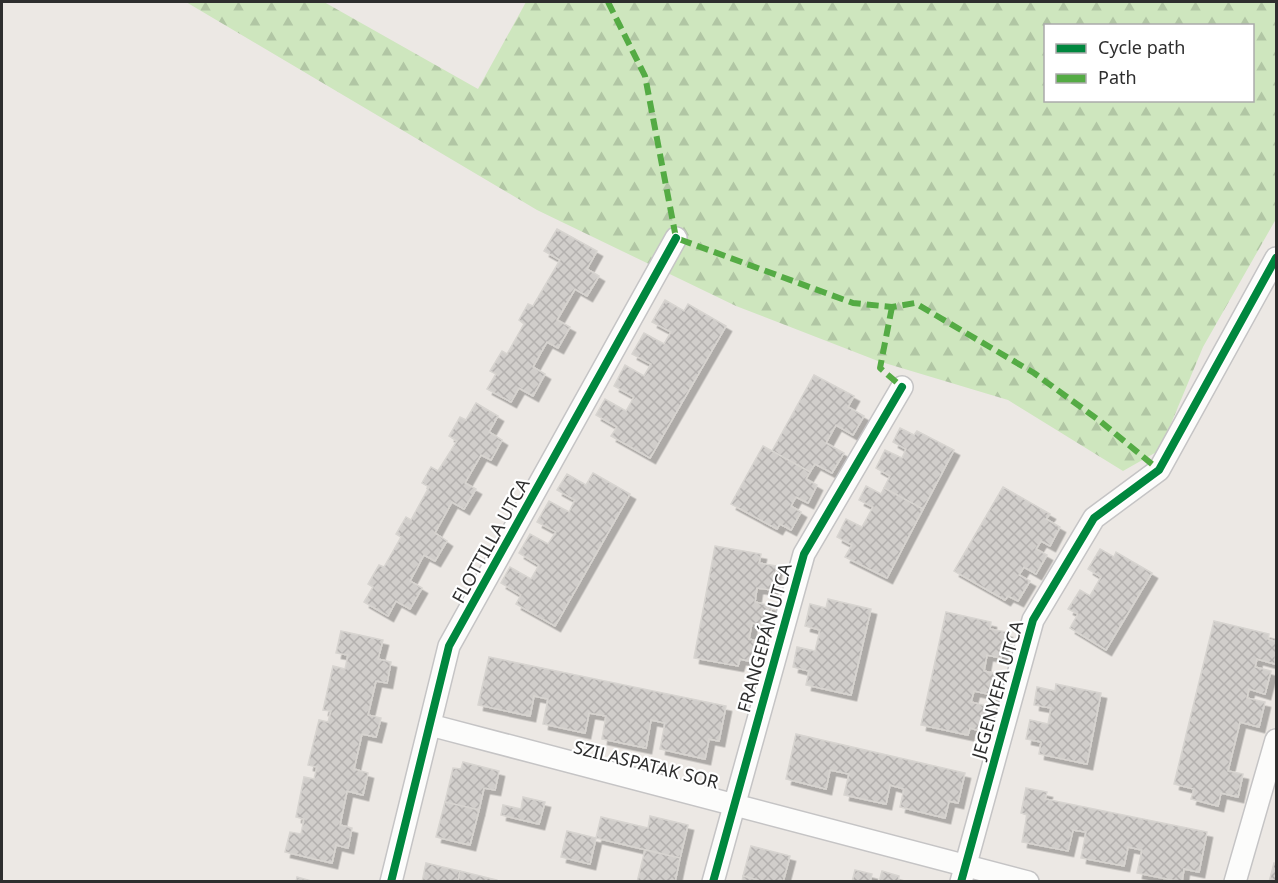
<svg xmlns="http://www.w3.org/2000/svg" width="1278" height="883" font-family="'Noto Sans',sans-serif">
  <defs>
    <pattern id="forest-firs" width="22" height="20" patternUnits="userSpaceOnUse" patternTransform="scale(1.5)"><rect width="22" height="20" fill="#cee6be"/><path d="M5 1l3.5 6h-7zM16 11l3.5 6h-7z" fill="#b1c6a4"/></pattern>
    <pattern id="building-cross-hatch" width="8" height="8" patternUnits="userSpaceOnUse" patternTransform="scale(1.5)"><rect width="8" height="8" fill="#d1cecb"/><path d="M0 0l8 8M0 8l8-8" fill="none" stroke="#b4b1af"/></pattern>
    <filter id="shadow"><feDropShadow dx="5.5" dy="5.5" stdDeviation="0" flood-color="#0004"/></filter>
  </defs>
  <rect width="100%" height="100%" fill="#ece8e4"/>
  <!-- forest -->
  <path fill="url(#forest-firs)" fill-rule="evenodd" d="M 186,2 L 324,2 L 478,89 L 526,2 L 1276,2 L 1276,219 L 1203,347 L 1160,450 L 1123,471 L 1008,400 L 878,361 L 736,306 L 537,210 ZM 1046,26 L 1252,26 L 1252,100 L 1046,100 Z"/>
  <!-- building -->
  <g fill="url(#building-cross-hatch)" stroke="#d7d4d0" stroke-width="1.5" filter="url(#shadow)">
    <polygon points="557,229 597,251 587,269 599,276 587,296 575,289 557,320 570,327 558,348 547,342 533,367 545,374 533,396 519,388 511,402 487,389 496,374 490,371 502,351 507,354 524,324 519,320 528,304 533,306 560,260 544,251"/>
    <polygon points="665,300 684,311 688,304 726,326 650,458 611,436 617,427 596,415 605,399 626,411 634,397 614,386 625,365 644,376 651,364 632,354 644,333 664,344 671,332 652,322"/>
    <polygon points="814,375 854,396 848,407 864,416 853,435 836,425 826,443 844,453 832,473 815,464 810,472 772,451"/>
    <polygon points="476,403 498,416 489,432 502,440 491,460 481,455 465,483 476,489 464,509 452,502 435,533 447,541 435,561 424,555 410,581 422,588 410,609 396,601 388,616 364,602 373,587 368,584 379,565 384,567 401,537 396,534 406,517 411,520 429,487 422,483 431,467 438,471 457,441 449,436 460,417 466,420"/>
    <polygon points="900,428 914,435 917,431 954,450 923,509 884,488 890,476 876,468 885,450 902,458 906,449 893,442"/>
    <polygon points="763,446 810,472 806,479 817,485 808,503 796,497 791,506 801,512 791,530 780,524 777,529 731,504"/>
    <polygon points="593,473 630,494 555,626 516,604 521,595 501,583 510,567 531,579 539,565 519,553 530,534 548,544 556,532 537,522 549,501 569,512 575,500 557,490 567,474 586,485"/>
    <polygon points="866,486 881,494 884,488 923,509 887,578 845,557 852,545 837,537 846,519 862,527 873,507 859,500"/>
    <polygon points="1003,487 1050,514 1046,519 1060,527 1050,546 1041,541 1036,549 1047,555 1036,574 1024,567 1019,575 1030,581 1018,601 1008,596 1005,600 954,571"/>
    <polygon points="715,546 761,554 759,563 777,566 772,590 757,588 755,602 772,606 768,626 752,623 749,639 761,642 757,663 740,659 738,666 694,658"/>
    <polygon points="1100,549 1114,557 1116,552 1152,573 1106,650 1070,628 1078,614 1068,609 1080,590 1090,596 1101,577 1088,569"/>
    <polygon points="828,599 871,609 851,695 806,685 809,671 793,667 797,647 815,651 820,630 805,626 810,604 826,608"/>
    <polygon points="946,612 991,622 990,629 1007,632 1001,658 987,655 984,671 997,674 993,695 974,691 971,702 990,707 984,732 970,728 968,735 921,725"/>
    <polygon points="1214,621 1269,634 1268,639 1276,642 1275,664 1257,659 1255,667 1271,671 1265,694 1249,689 1247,698 1265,702 1259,727 1240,722 1228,771 1243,774 1238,797 1221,793 1218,806 1191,799 1194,789 1174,784"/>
    <polygon points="341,631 383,640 378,659 391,662 387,683 376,681 368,715 381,718 376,737 362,734 354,769 368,773 363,795 347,791 340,825 352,828 348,848 336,845 332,863 285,852 290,832 301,834 304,819 296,817 304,777 314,779 317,767 308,765 319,720 328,722 331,711 323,710 333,666 345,669 348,655 336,653"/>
    <polygon points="489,657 726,706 719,741 709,739 705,759 660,749 665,723 651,720 646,748 602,739 606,716 589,713 585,733 543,724 548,699 534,696 530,716 478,705"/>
    <polygon points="1056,684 1101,693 1087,764 1039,754 1041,742 1026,739 1030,720 1048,724 1051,708 1034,705 1037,687 1055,691"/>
    <polygon points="796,734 965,773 958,803 949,801 945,818 900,807 904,789 890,785 886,804 844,795 849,774 830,770 826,789 786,779"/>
    <polygon points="463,762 499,771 495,790 484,788 479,810 445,802 453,768 461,769"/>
    <polygon points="1026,788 1047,792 1045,799 1207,832 1199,872 1184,869 1182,882 1137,873 1142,850 1128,847 1124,866 1081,858 1086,832 1073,830 1068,851 1022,842 1027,815 1021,813"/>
    <polygon points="523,797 545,802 539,824 501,815 503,805 521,809"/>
    <polygon points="445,802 479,810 470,845 436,837"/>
    <polygon points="650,816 688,825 680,858 596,838 601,817 648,828"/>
    <polygon points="567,831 596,838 590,864 561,857"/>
    <polygon points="751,846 790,856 783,882 764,882 743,876"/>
    <polygon points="645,850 680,858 675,882 637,882"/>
    <polygon points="426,863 460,871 458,882 422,882"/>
    <polygon points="1274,863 1276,864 1276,882 1269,882"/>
    <polygon points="855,870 872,874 870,882 852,882"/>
    <polygon points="460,871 497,880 497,882 458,882"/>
    <polygon points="882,871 899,876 898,882 879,882"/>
    <polygon points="743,876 764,882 742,882"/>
    <polygon points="297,877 315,882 296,882"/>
  </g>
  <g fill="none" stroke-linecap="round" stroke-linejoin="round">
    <!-- minor casing -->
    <g stroke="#c5c4c5" stroke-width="24">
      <g id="minor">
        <polyline points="430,725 1028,882"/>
        <polyline points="391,882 449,646 676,238"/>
        <polyline points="713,882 804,554 902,387"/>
        <polyline points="961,882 1033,620 1094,518 1159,470 1276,258"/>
        <polyline points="1235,882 1276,740"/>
      </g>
    </g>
    <!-- minor -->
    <use href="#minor" stroke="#fcfcfb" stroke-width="21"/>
    <!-- quiet -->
    <g stroke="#54ab44" stroke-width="6" stroke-dasharray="12 6" stroke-linecap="butt">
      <polyline points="608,2 645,76 676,238 853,303 892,307 915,303 1034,373 1100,421 1159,470"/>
      <polyline points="892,307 880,368 902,387"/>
    </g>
    <!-- cycleway casing -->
    <g stroke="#fff" stroke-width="11">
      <g id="cycleway">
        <polyline points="391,882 449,646 676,238"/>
        <polyline points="713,882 804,554 902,387"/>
        <polyline points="961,882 1033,620 1094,518 1159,470 1276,258"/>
      </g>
    </g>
    <!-- cycleway -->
    <use href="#cycleway" stroke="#00873e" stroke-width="8"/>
  </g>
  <g text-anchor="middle" stroke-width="4.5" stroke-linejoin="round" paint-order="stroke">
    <!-- street labels -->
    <g font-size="18" fill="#2e2e2e" stroke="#fff">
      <text transform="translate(491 541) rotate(-61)" y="6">FLOTTILLA UTCA</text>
      <text transform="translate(765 638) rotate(-74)" y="6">FRANGEPÁN UTCA</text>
      <text transform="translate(998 690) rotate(-74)" y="6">JEGENYEFA UTCA</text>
      <text transform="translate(646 765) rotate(14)" y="6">SZILASPATAK SOR</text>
    </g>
  </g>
  <!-- border -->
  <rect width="1278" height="883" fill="none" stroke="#2e2e2e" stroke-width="6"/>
  <!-- legend -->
  <rect x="1044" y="24" width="210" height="78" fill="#ffffff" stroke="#ababab" stroke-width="1.5"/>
  <rect x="1056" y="44" width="30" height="9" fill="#00873e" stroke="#ababab" stroke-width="1.5"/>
  <text x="1098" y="54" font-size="18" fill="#2e2e2e">Cycle path</text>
  <rect x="1056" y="74" width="30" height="9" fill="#54ab44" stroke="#ababab" stroke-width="1.5"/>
  <text x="1098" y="84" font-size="18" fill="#2e2e2e">Path</text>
</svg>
